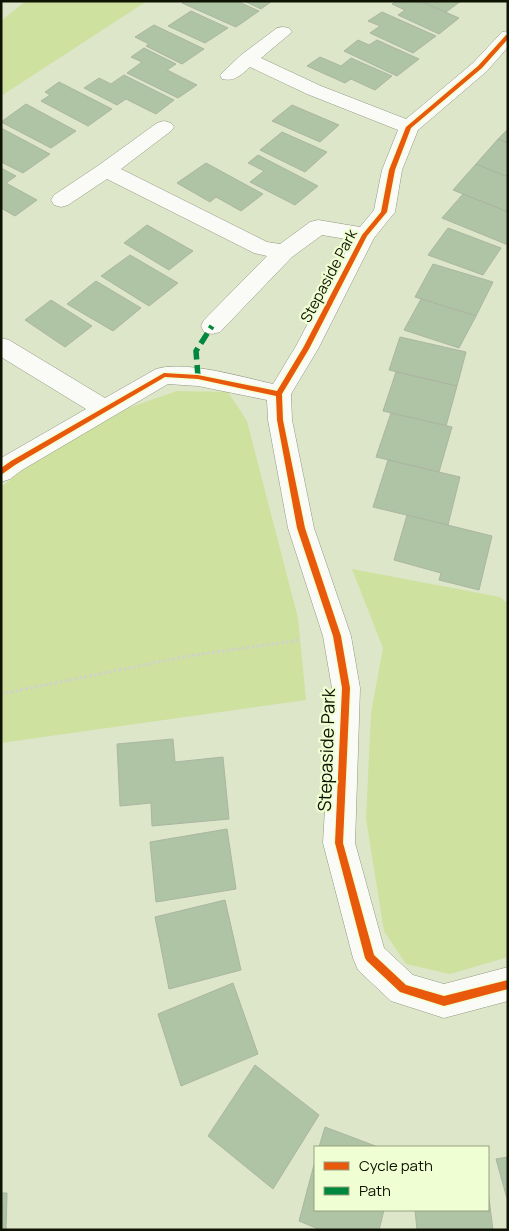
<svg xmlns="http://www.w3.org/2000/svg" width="509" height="1231" font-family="Manrope,sans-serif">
  <rect width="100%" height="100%" fill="#dde6c9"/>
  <!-- green -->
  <g fill="#cee19f">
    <polygon points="26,1 147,1 1,96 1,21"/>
    <polygon points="177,391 228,392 247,421 298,618 306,700 1,743 1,487 39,457 128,408"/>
    <polygon points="352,569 500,597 508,604 508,957 450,974 406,964 384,931 366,819 371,713 383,648"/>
  </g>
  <!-- building -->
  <g fill="#afc3a5" stroke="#abb6a1">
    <polygon points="185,1 237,1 259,11 236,27 182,3"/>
    <polygon points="244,1 272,1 261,9"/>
    <polygon points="397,1 420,1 459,18 439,34 398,15 405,10 392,4"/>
    <polygon points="420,1 461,1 446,12"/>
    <polygon points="191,11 228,28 205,43 168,26"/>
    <polygon points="382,12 436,36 413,53 370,33 380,26 368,21"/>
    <polygon points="154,25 204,49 182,64 146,46 149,44 135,37"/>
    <polygon points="358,40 369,45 377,40 419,59 397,76 344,51"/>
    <polygon points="144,48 176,64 167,70 197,85 178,98 127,73 142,62 131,57"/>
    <polygon points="320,57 341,66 351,58 392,76 375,90 351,79 345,83 307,66"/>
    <polygon points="124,75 174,100 156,114 126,99 117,105 84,88 99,78 111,84"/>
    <polygon points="59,82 112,109 88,126 41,101 50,95 45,92"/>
    <polygon points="26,104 76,131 51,148 1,122"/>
    <polygon points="292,105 339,125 320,142 272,121"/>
    <polygon points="1,128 50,154 23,173 1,162"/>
    <polygon points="508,129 508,143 498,139"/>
    <polygon points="282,132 327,152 305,172 260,150"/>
    <polygon points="498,139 508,143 508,177 476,164"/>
    <polygon points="258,155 318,186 295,205 250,182 264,171 248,163"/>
    <polygon points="206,163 263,194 241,211 216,197 210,202 177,183"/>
    <polygon points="476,164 508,177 508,212 453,190"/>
    <polygon points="1,168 16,176 6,183 37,200 15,216 1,208"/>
    <polygon points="463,194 508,212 508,245 442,218"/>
    <polygon points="147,225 193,251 169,270 124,243"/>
    <polygon points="448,228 501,248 483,275 428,255"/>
    <polygon points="130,255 178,283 149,306 101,276"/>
    <polygon points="433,264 493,282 476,316 415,297"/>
    <polygon points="96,281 141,308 113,331 67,304"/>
    <polygon points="421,299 476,316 459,348 404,330"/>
    <polygon points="51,300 92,326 65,347 25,320"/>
    <polygon points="400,337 466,352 457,386 389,370"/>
    <polygon points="396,372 457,386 446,426 383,411"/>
    <polygon points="391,413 452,427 439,472 376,457"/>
    <polygon points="388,460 460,477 448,525 373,507"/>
    <polygon points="407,515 492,536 479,590 439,580 441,573 394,560"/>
    <polygon points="173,739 175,762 223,757 229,819 152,826 151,803 120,806 117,744"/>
    <polygon points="227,829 236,889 156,902 150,842"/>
    <polygon points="225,900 241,970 169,989 155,917"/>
    <polygon points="233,983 258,1054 181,1086 158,1014"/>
    <polygon points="255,1065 319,1115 273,1189 208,1136"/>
    <polygon points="325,1127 378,1147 319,1147"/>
    <polygon points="508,1157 508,1202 496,1159"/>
    <polygon points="315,1161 315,1210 384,1210 379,1230 321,1230 299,1221"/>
    <polygon points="488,1191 493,1230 417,1230 415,1210 488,1210"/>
    <polygon points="1,1193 7,1193 6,1230 1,1230"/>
  </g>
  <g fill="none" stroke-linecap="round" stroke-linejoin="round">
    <!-- street casing -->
    <g stroke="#919882" stroke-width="1">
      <path id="street" d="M 283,27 L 289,28 L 292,32 L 261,58 L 321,86 L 406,119 L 473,63 L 502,32 L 508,31 L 508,47 L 487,71 L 418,130 L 402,170 L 395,212 L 374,238 L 318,349 L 291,394 L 292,420 L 314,528 L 351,636 L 360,688 L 355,843 L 384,948 L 413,975 L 444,984 L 508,967 L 508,1001 L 444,1018 L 391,1001 L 358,970 L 353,958 L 323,843 L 332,688 L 323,636 L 288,528 L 268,420 L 267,400 L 198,386 L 168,384 L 22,470 L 10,479 L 1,482 L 1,458 L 86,409 L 1,357 L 1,338 L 9,340 L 105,398 L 156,369 C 185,360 242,377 273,384 L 296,346 L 352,240 L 322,235 L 292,257 L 220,332 L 212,334 L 204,332 L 201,326 L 204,320 L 267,256 L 254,253 L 107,179 L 68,205 L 61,207 L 54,205 L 51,200 L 54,195 L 99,165 L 157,123 L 164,121 L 171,123 L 174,127 L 171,131 L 121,169 L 267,242 L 280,244 L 310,222 L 318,220 L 360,227 L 374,210 L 382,170 L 398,130 L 307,94 L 250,67 C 241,75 235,82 222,79 L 220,75 L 241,55 L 277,28 Z"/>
    </g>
    <!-- path -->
    <polyline stroke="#cfd2ca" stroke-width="3" stroke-dasharray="2.5 2.5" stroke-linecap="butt" points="1,694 188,656 301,640"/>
    <!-- street -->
    <use href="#street" fill="#fafbf7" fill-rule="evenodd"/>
    <!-- quiet -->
    <polyline stroke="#00873e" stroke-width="5.5" stroke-dasharray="12 5.5" stroke-linecap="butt" points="198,377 196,351 212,326"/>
    <!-- cycleway casing -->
    <g stroke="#f0ffd3" stroke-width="3">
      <polygon id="cycleway" points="506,35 508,35 508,39 482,68 411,128 395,170 387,212 367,236 309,349 282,394 283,420 305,528 341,636 350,688 343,843 374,955 406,985 444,996 508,980 508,989 444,1006 400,992 367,961 365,958 335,843 342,688 333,636 297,528 277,420 276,396 198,379 165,377 15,465 1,475 1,468 11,461 164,373 198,375 277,391 303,348 362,235 381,212 389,170 406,127 478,66"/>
    </g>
    <!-- cycleway -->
    <use href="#cycleway" fill="#e8590c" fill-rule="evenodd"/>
  </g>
  <g text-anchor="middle" stroke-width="4.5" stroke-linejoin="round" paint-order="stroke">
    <!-- far-street labels -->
    <g font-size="15" fill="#0e1302" stroke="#f0ffd3">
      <text transform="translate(329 276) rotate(-62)" y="5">Stepaside Park</text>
    </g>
    <!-- street labels -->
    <g font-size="18" fill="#0e1302" stroke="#f0ffd3">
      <text transform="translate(327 750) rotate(-88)" y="6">Stepaside Park</text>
    </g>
  </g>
  <!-- border -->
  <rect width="509" height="1231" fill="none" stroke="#0e1302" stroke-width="5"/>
  <!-- legend -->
  <rect x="314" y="1146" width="175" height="65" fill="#f0ffd3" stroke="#96a17f"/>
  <rect x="324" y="1162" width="25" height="8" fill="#e8590c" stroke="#96a17f"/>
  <text x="359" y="1171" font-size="15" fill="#0e1302">Cycle path</text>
  <rect x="324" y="1187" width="25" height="8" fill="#00873e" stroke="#96a17f"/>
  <text x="359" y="1196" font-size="15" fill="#0e1302">Path</text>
</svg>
